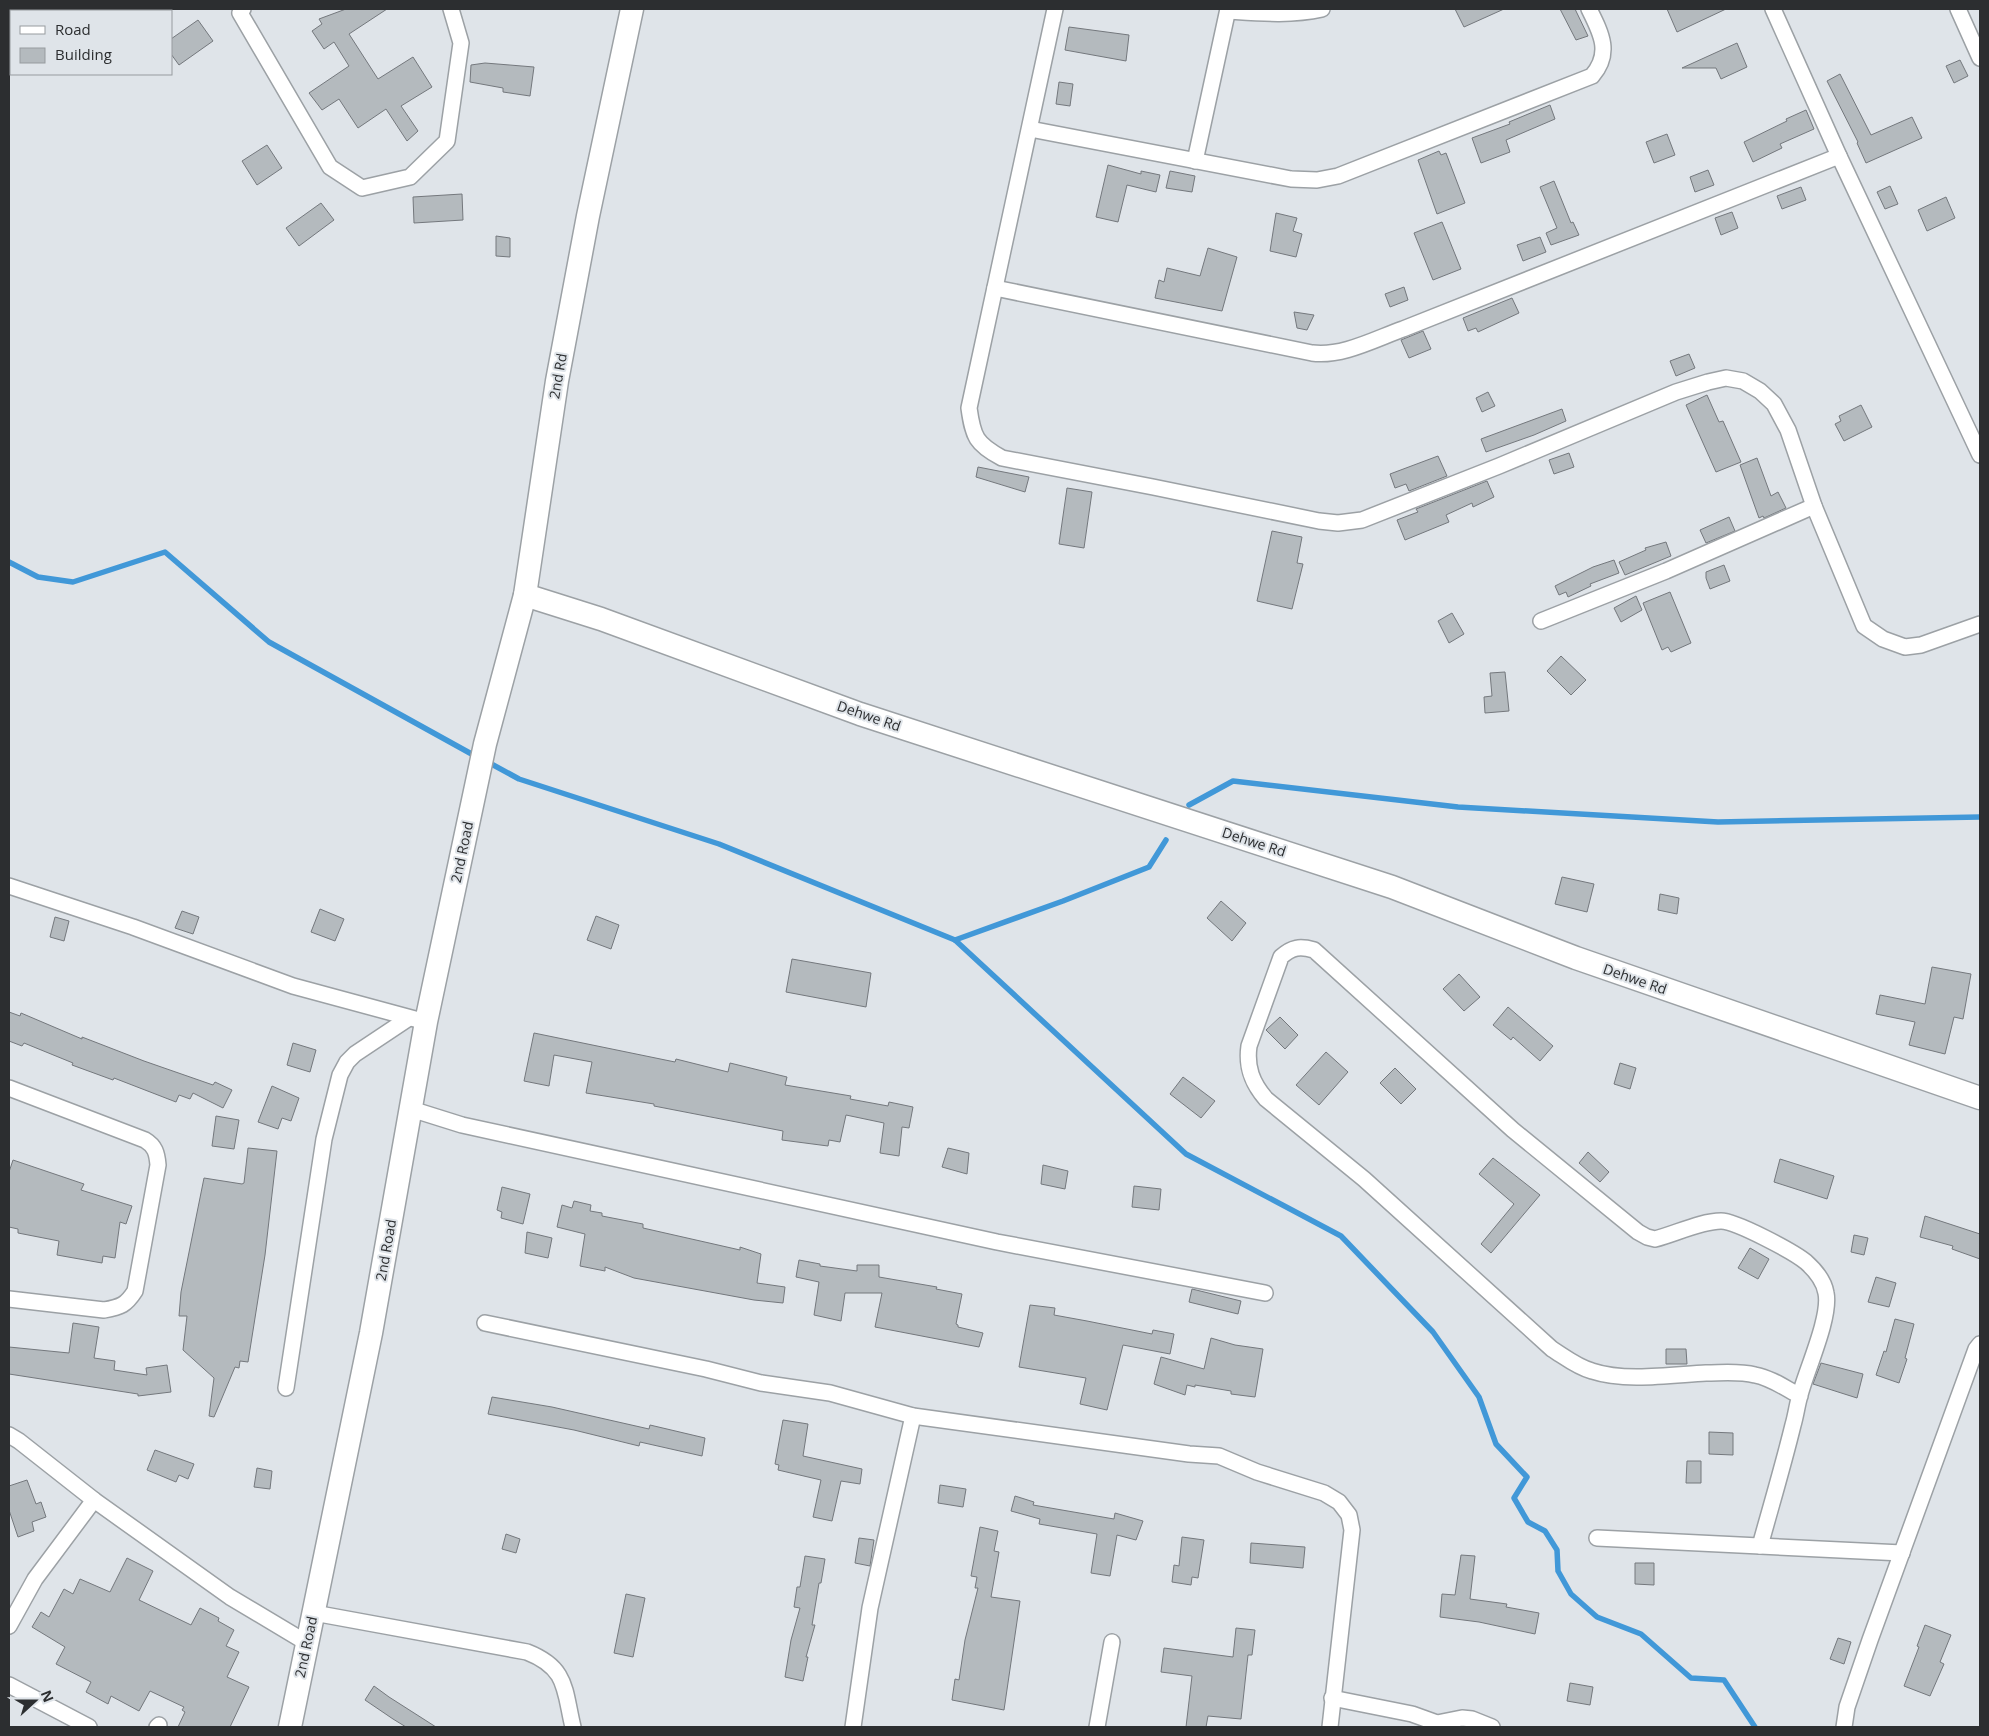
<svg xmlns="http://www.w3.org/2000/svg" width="1989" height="1736" font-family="'Open Sans',sans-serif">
  <rect width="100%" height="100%" fill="#dfe4e9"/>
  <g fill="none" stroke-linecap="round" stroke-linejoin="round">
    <!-- stream -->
    <g stroke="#4198d8" stroke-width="5.5">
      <polyline points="9,562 38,577 73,582 165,552 269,642 477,757"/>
      <polyline points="486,761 519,779 719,844 955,940 1186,1154 1341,1236 1433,1332 1479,1397 1496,1444 1527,1477 1514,1498 1528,1522 1545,1531 1557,1550 1558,1571 1571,1594 1597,1617 1641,1634 1691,1678 1724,1680 1755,1727"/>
      <polyline points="1189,805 1233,781 1458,807 1718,822 1980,817"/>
      <polyline points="955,940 1063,901 1149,867 1166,840"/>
    </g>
  </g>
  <!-- building -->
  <g fill="#b4babe" stroke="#74787d">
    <polygon points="346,9 387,9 349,34 378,79 413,57 432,87 401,106 418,131 407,141 386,109 358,128 339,99 322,110 309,93 349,66 334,42 324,49 312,31 322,24 319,19"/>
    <polygon points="1455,9 1504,9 1464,27"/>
    <polygon points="1560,9 1575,9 1588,36 1576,40"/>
    <polygon points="1667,9 1726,9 1677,32"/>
    <polygon points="198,20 213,41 179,65 171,54 171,39"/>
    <polygon points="1069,27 1129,35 1126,61 1065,50"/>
    <polygon points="1737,43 1747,67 1721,79 1716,68 1682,68"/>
    <polygon points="1960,60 1968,76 1954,83 1946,66"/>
    <polygon points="485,63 534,67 530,96 503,92 503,88 470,82 471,65"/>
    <polygon points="1840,74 1871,135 1912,117 1922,138 1866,163 1857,143 1858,142 1827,81"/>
    <polygon points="1059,82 1073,84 1070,106 1056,104"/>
    <polygon points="1550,105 1555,119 1506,140 1510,152 1481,163 1472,138 1510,124 1509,122"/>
    <polygon points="1806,110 1814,129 1780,144 1782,148 1753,162 1744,142 1787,121 1786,119"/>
    <polygon points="1667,134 1675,155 1654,163 1646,142"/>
    <polygon points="267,145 282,168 257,185 242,161"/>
    <polygon points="1439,151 1441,155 1446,153 1465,203 1437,214 1418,160"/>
    <polygon points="1108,165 1141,174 1141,171 1160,175 1156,192 1127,185 1118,222 1096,217"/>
    <polygon points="1708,170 1714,185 1695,192 1690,177"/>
    <polygon points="1170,171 1195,176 1192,192 1166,188"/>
    <polygon points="1554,181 1571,223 1573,222 1579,235 1551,245 1546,233 1557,228 1540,187"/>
    <polygon points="1890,186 1898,204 1885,209 1877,192"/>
    <polygon points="1801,187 1806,200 1782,209 1777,196"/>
    <polygon points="462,194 463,220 414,223 413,197"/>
    <polygon points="1946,197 1955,218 1927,231 1918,210"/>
    <polygon points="321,203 334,220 299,246 286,228"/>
    <polygon points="1732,212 1738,228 1721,235 1715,218"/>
    <polygon points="1276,213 1297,218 1293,231 1302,234 1296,257 1270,251"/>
    <polygon points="1442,222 1461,269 1433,280 1414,233"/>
    <polygon points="496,236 510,238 510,257 496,256"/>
    <polygon points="1540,237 1546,252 1523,261 1517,245"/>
    <polygon points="1208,248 1237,257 1222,311 1155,298 1159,280 1164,282 1167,268 1200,276"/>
    <polygon points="1404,287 1408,300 1390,307 1385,294"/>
    <polygon points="1512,298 1519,313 1478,332 1476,328 1468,331 1463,318"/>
    <polygon points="1294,312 1314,315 1307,330 1297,328"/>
    <polygon points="1423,331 1431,349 1409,358 1401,340"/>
    <polygon points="1689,354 1695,368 1676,376 1670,361"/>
    <polygon points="1488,392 1495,406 1482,412 1476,398"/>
    <polygon points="1707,395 1719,422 1723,421 1741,462 1716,472 1686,405"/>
    <polygon points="1861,405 1872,427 1844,441 1835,424 1841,421 1839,416"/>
    <polygon points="1562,409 1566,421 1534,435 1486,452 1481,439"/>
    <polygon points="1569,453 1574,467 1554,474 1549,460"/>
    <polygon points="1438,456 1447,476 1409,491 1406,484 1395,488 1390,474"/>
    <polygon points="1757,458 1771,496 1778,492 1786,508 1764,518 1763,516 1759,518 1740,465"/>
    <polygon points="978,467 1029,477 1025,492 976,477"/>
    <polygon points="1487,481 1494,497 1473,507 1472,503 1446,515 1449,522 1405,540 1397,520 1418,512 1416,509"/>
    <polygon points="1067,488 1092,492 1084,548 1059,544"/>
    <polygon points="1729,517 1735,531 1706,543 1700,530"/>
    <polygon points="1272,531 1302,537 1297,563 1303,564 1292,609 1257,601"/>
    <polygon points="1666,542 1671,556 1625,575 1619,562 1646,550 1645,548"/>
    <polygon points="1614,560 1619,573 1590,584 1591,586 1568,597 1566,592 1559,595 1555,586 1593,567"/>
    <polygon points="1724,565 1730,581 1710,589 1706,578 1706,572"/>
    <polygon points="1670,592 1691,643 1671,652 1668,647 1662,650 1643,603"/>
    <polygon points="1636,596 1642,610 1621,622 1614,608"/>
    <polygon points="1452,613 1464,634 1449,643 1438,621"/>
    <polygon points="1561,656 1586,680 1571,695 1547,671"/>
    <polygon points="1505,672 1509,711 1485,713 1484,697 1492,696 1490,673"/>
    <polygon points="1562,877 1594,884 1587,912 1555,904"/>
    <polygon points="1660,894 1679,898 1677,914 1658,910"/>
    <polygon points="1221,901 1246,923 1232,941 1207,918"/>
    <polygon points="320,909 344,919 335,941 311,932"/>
    <polygon points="182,911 199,917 193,934 175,928"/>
    <polygon points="596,916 619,925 611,949 587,940"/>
    <polygon points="55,917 69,921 64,941 50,937"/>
    <polygon points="792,959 871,973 866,1007 786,992"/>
    <polygon points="1932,967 1971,974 1963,1019 1954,1017 1945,1054 1909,1045 1915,1022 1876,1014 1880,995 1925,1004"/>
    <polygon points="1459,974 1480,997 1464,1011 1443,989"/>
    <polygon points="1508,1007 1553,1046 1540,1061 1513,1037 1511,1040 1493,1025"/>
    <polygon points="9,1012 20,1016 21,1013 82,1039 82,1037 144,1061 213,1085 215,1082 232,1090 223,1108 193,1093 190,1099 179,1095 176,1102 114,1078 113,1080 72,1065 73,1063 24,1043 22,1046 9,1041"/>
    <polygon points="1280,1017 1298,1035 1285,1049 1266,1030"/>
    <polygon points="534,1033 675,1062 676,1059 728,1072 730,1063 787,1077 785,1085 851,1096 850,1099 888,1106 889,1102 913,1107 909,1128 902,1127 899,1156 880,1153 884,1123 846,1115 840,1142 829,1140 828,1146 782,1140 783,1131 654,1106 654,1104 586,1093 592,1062 554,1055 549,1086 524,1081"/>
    <polygon points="293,1043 316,1050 310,1072 287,1065"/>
    <polygon points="1326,1052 1348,1072 1319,1105 1296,1085"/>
    <polygon points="1620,1063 1636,1068 1630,1089 1614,1084"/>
    <polygon points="1395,1068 1416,1089 1401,1104 1380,1083"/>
    <polygon points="1183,1077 1215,1101 1201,1118 1170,1094"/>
    <polygon points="272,1086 299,1098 291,1121 282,1118 278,1129 258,1122"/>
    <polygon points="216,1116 239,1120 234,1149 212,1146"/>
    <polygon points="248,1148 277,1151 265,1255 248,1362 240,1361 239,1368 235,1367 214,1417 209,1416 214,1378 183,1350 187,1316 179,1316 181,1292 204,1178 242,1184 244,1183"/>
    <polygon points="948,1148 969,1153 967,1174 942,1167"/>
    <polygon points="1588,1152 1609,1172 1600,1182 1579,1163"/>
    <polygon points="1493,1158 1540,1195 1491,1253 1481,1244 1514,1204 1479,1174"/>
    <polygon points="1780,1159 1834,1176 1827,1199 1774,1182"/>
    <polygon points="13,1160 84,1184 81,1190 132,1206 126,1224 120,1222 115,1258 103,1256 102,1263 57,1255 59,1241 18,1233 18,1229 9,1227 9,1172"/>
    <polygon points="1043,1165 1068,1171 1065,1189 1041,1184"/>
    <polygon points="1134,1186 1161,1189 1159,1210 1132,1207"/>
    <polygon points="502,1187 530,1194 523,1224 501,1218 502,1212 497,1210"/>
    <polygon points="574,1201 591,1205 590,1211 602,1213 602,1216 643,1224 643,1228 740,1250 740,1247 761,1254 757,1283 785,1287 783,1303 754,1300 634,1278 605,1267 605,1271 580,1266 585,1234 557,1227 562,1205 572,1208"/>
    <polygon points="1925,1216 1980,1234 1980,1259 1952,1249 1953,1246 1920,1237"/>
    <polygon points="527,1232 552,1238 548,1258 525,1253"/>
    <polygon points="1854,1235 1868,1238 1864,1255 1851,1252"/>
    <polygon points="1750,1248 1769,1259 1758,1279 1738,1268"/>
    <polygon points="799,1260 820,1264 820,1266 857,1271 857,1265 879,1265 879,1277 937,1287 936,1289 962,1294 956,1324 958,1325 958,1327 983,1333 979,1347 875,1327 882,1293 845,1293 841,1321 814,1315 819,1282 796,1277"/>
    <polygon points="1876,1277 1896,1283 1889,1307 1868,1302"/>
    <polygon points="1192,1289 1241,1301 1238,1314 1189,1302"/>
    <polygon points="1030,1305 1055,1308 1054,1315 1087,1321 1152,1334 1153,1330 1174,1334 1170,1354 1123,1345 1107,1410 1080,1404 1086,1378 1019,1367"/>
    <polygon points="1895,1319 1914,1324 1905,1358 1907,1359 1899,1383 1876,1375 1884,1351 1886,1352"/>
    <polygon points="73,1323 99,1327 94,1358 115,1361 114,1370 147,1375 146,1368 167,1365 171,1392 138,1396 138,1394 9,1374 9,1347 69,1353"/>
    <polygon points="1211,1338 1235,1345 1263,1349 1255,1397 1231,1394 1231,1391 1195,1385 1195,1387 1187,1385 1185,1395 1154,1384 1161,1357 1204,1369"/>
    <polygon points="1666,1349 1686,1349 1687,1364 1666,1364"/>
    <polygon points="1821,1363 1863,1374 1857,1398 1813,1384"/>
    <polygon points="492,1397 552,1407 649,1429 650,1425 705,1438 702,1456 640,1442 639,1446 574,1430 488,1414"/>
    <polygon points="783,1420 808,1424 803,1456 862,1469 860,1484 841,1481 832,1521 813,1517 821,1480 778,1470 779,1465 775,1464"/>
    <polygon points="1709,1432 1733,1433 1733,1455 1709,1454"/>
    <polygon points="155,1450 194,1464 188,1479 179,1475 176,1482 147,1470"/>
    <polygon points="1687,1461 1701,1461 1701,1483 1686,1483"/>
    <polygon points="257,1468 272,1471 270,1489 254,1487"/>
    <polygon points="27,1480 36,1504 41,1502 46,1517 32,1522 34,1531 18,1537 9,1510 9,1486"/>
    <polygon points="940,1485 966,1489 963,1507 938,1503"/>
    <polygon points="1015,1496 1034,1502 1033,1505 1114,1519 1115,1513 1143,1521 1136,1540 1117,1535 1110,1576 1091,1573 1097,1534 1039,1524 1040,1519 1011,1511"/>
    <polygon points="980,1527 998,1531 994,1551 999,1552 991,1597 1020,1601 1004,1710 952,1700 955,1679 959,1680 965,1640 978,1588 975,1588 977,1577 971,1576"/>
    <polygon points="506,1534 520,1539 516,1553 502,1549"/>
    <polygon points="1182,1537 1204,1540 1198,1578 1192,1577 1191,1585 1172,1582 1174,1565 1179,1566"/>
    <polygon points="859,1538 874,1540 870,1566 855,1563"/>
    <polygon points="1251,1543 1305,1547 1303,1568 1250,1563"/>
    <polygon points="1461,1555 1475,1556 1470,1599 1507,1604 1506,1607 1539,1613 1535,1634 1479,1622 1440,1617 1442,1594 1455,1595"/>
    <polygon points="805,1556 825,1559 821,1583 819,1583 812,1625 815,1625 806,1657 808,1657 803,1681 785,1677 791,1640 800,1608 794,1607 797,1587 800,1587"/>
    <polygon points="127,1558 153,1571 139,1600 191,1625 200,1608 219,1618 218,1621 234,1630 226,1646 239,1652 227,1677 249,1687 230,1727 178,1727 185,1712 182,1710 184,1707 150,1691 139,1711 111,1696 108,1704 86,1692 91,1682 56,1664 65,1647 32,1627 41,1612 49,1617 64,1589 73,1594 80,1579 110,1592"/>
    <polygon points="1635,1563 1654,1563 1654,1585 1635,1584"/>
    <polygon points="626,1594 645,1598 633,1657 614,1653"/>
    <polygon points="1925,1625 1951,1635 1940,1662 1944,1664 1930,1696 1904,1686 1919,1647 1917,1646"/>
    <polygon points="1236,1628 1255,1630 1252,1655 1248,1655 1241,1719 1208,1716 1206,1727 1186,1727 1192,1676 1161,1672 1164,1648 1233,1657"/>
    <polygon points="1838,1638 1851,1642 1844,1664 1830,1659"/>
    <polygon points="1570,1683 1593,1687 1590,1705 1567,1701"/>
    <polygon points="374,1686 389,1697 436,1727 406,1727 393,1719 365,1700"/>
  </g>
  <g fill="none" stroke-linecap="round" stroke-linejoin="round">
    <!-- street casing -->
    <g stroke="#9ca1a5" stroke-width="18">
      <g id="street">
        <polyline points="243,9 240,13 330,167 362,188 410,177 447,141 461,43 451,9"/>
        <path d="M 1055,9 L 969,408 C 973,437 976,444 1002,458 L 1153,487 L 1319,521 L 1338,523 L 1362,520 L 1499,466 L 1676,392 L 1708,382 L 1726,378 L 1743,381 L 1760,391 L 1774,404 L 1788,430 L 1814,506 L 1864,626 L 1883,639 L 1905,647 L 1921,645 L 1980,624"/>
        <polyline points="1773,9 1839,156 1980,455"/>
        <polyline points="1958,9 1980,58"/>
        <path d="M 1228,11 C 1259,13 1291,16 1322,9"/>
        <path d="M 1030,129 L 1291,179 L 1317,180 L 1338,176 L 1592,76 C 1612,53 1601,33 1589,9"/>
        <polyline points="1195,161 1228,9"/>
        <path d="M 995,288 L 1312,353 C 1342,357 1375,339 1403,329 L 1839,156"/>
        <polyline points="1541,621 1666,571 1814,506"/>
        <polyline points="9,886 133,927 293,986 426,1022"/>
        <path d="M 9,1088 L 145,1140 C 155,1146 157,1153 158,1165 L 135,1291 C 126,1305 121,1307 104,1310 L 9,1299"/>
        <polyline points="411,1109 462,1125 997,1242 1265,1293"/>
        <polyline points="485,1323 706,1369 761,1383 830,1393 913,1416 1189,1454 1219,1456 1257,1472 1324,1493 1339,1502 1349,1515 1352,1530 1330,1727"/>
        <polyline points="286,1388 324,1139 340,1075 347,1062 355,1054 409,1018"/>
        <polyline points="9,1435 19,1441 94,1500 230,1597 307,1643"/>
        <polyline points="1597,1538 1902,1553"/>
        <path d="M 1760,1546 C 1771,1506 1783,1466 1793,1425 C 1796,1415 1797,1405 1800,1395 C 1806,1371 1831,1317 1826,1293 C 1824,1281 1815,1270 1806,1262 C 1794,1252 1736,1221 1721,1221 C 1701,1221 1675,1234 1655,1239 L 1647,1237 L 1638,1232 L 1513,1130 L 1314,950 C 1300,946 1292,947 1281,957 L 1249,1046 C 1246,1067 1252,1083 1266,1099 L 1364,1179 L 1552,1349 C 1565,1357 1577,1367 1592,1371 C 1625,1382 1671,1375 1706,1373 C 1722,1373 1739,1371 1755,1375 C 1771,1378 1785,1388 1800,1396"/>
        <path d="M 314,1613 L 527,1652 C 568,1668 564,1690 573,1727"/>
        <polyline points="9,1626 35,1579 94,1500"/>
        <polyline points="9,1685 89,1727"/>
        <polyline points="1332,1698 1412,1714 1437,1723 1462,1718 1472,1719 1492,1727"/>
        <polyline points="157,1727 159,1725"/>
        <polyline points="853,1727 870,1608 913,1416"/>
        <polyline points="1097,1727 1112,1642"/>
        <polyline points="1844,1727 1847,1707 1870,1640 1976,1349 1980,1344"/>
      </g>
    </g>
    <!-- secondary casing -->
    <g stroke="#9ca1a5" stroke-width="25">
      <g id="secondary">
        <polyline points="525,595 601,619 860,714 1392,887 1576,958 1980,1098"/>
        <polyline points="290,1727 371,1333 426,1022 485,744 525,595 557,381 588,216 632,9"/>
      </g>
    </g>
    <!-- street -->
    <use href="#street" stroke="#fff" stroke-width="15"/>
    <!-- secondary -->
    <use href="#secondary" stroke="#fff" stroke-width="22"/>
  </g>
  <g text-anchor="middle" stroke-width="4" stroke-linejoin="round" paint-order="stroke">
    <!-- street labels -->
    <g font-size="14" fill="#2c2e30" stroke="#dfe4e9">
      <text transform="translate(558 376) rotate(-80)" y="5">2nd Rd</text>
      <text transform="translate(869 716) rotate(19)" y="5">Dehwe Rd</text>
      <text transform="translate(1254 842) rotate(18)" y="5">Dehwe Rd</text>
      <text transform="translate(462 852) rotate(-78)" y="5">2nd Road</text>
      <text transform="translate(1635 979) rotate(19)" y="5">Dehwe Rd</text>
      <text transform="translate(386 1250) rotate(-80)" y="5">2nd Road</text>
      <text transform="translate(306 1647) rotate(-78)" y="5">2nd Road</text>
    </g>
  </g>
  <!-- border -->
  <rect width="1989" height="1736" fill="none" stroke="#2c2e30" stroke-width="20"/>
  <!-- legend -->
  <rect x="10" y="10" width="162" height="65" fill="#dfe4e9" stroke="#979b9f"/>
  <rect x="20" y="26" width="25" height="8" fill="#ffffff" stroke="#979b9f"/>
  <text x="55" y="35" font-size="15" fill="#2c2e30">Road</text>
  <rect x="20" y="48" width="25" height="15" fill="#b4babe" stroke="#979b9f"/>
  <text x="55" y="60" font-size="15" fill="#2c2e30">Building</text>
  <!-- north arrow -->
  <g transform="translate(35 1701) rotate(69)" stroke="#dfe4e9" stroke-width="4" paint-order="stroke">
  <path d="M0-4L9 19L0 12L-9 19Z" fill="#2c2e30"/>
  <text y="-8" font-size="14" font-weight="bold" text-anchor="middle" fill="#2c2e30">N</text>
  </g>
</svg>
